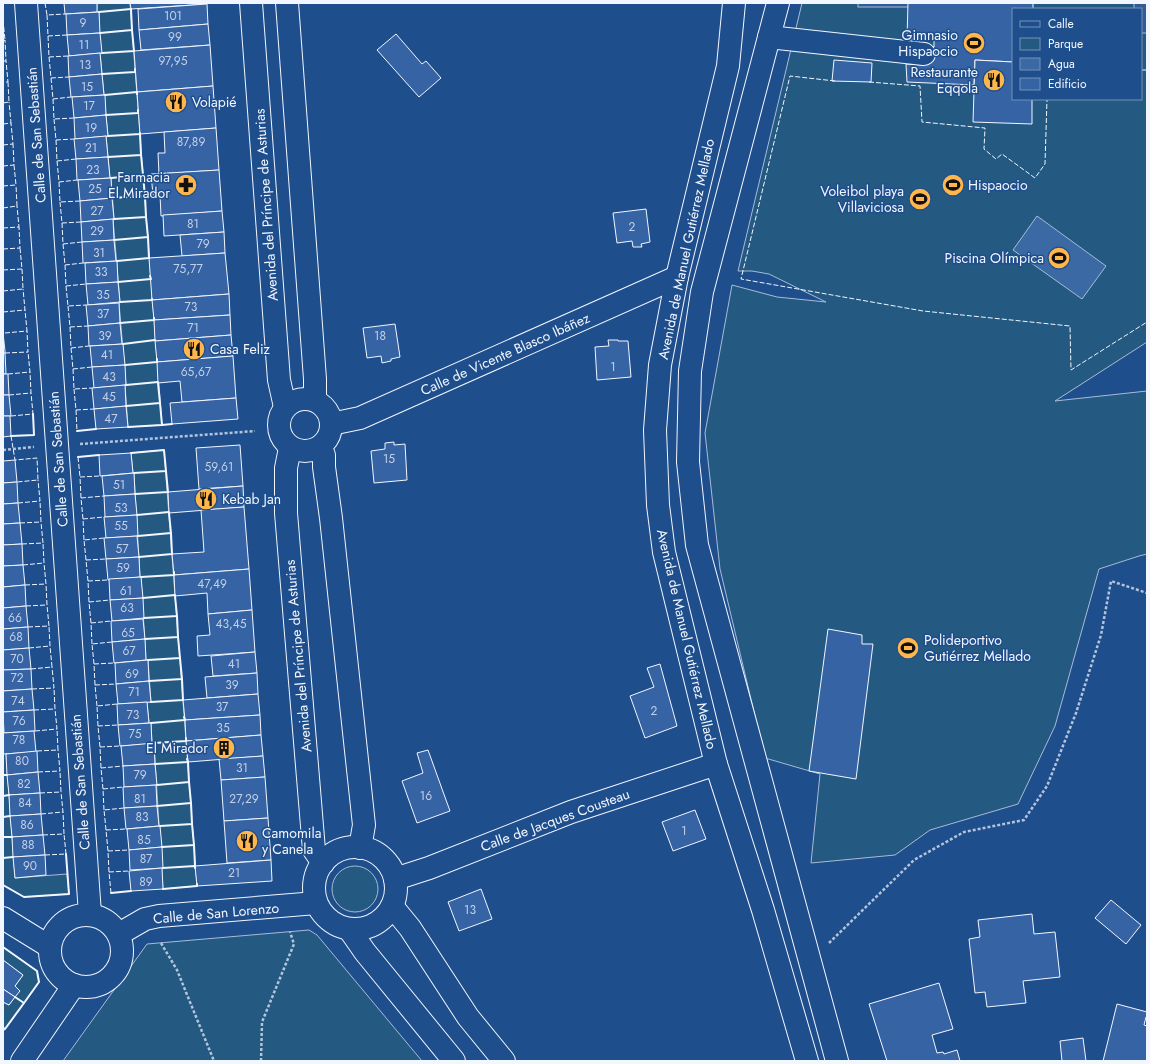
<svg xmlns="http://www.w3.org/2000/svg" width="1150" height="1064" font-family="Jost,sans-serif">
  <rect width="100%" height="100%" fill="#1f4e8c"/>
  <!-- green -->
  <g fill="#245a82" stroke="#a8bbd7" fill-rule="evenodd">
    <polygon points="97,3 130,3 162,425 128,427 125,385 126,385 119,303 120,302 113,219 114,219 111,178 110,178 106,136 108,136 100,53 99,12 97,12"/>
    <path d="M 802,3 L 1147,3 L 1147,342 L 1055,401 L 1147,391 L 1147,554 L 1139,556 L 1099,569 L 1055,726 L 1018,804 L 930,830 L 895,855 L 811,863 L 820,774 L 765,758 L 720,569 L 705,433 L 732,285 L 777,297 L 826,302 L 769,274 L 752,271 L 738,271 ZM 1013,9 L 1141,9 L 1141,99 L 1013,99 Z"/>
    <polygon points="164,450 197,886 163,889 154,744 152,744 151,723 149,723 147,702 151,702 148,661 146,660 141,578 140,577 134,474 133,473 131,453"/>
    <polygon points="3,748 6,754 15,878 67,874 69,894 24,897 3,885"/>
    <circle cx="355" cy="889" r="23"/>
    <polygon points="309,930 317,935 422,1061 63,1061 147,944"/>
    <polygon points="3,947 37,971 39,982 3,1032 3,1002 9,1005 19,991 15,986 23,975 3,960"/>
  </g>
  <!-- parking -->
  <g fill="#305b95" stroke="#a8bbd7">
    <rect x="858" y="3" width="51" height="4"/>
    <polygon points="1134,3 1147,3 1147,33 1141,33 1141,9 1134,9"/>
  </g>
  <!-- water -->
  <polygon fill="#3b69a3" stroke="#a8bbd7" points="1037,216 1106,266 1082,299 1013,250"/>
  <!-- building -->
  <g fill="#3563a3" stroke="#f2f6ff">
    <polygon points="64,3 97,3 97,12 65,14"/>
    <polygon points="130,3 207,3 207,4 131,9"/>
    <polygon points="908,3 1033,3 1033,9 1013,9 1013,62 975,60 974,85 907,82 906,64 924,65 924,47 934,47 934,39 907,39"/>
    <polygon points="207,4 208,24 139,30 138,9"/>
    <polygon points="99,12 100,33 67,35 66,14"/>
    <polygon points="208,24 210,45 141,50 139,30"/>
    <polygon points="100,33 102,53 69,56 67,35"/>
    <polygon points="396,34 422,64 426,61 441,78 419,97 377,50"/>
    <polygon points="210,45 213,86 137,92 134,51"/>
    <polygon points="100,53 102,74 69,77 68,56"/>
    <polygon points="834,60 872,63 871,82 832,81"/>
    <polygon points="975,60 1013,62 1013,99 1032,99 1032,124 973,122"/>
    <polygon points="102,74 104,95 71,97 69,77"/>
    <polygon points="213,86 216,128 140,134 137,92"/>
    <polygon points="105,95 106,115 74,118 72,97"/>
    <polygon points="106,115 108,136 75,139 74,118"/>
    <polygon points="216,128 219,170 159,174 158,153 165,153 164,132"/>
    <polygon points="106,136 108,157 76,159 74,139"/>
    <polygon points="108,157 110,178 77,180 76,159"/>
    <polygon points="219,170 222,211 161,216 160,195 153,195 151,174"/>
    <polygon points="111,178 112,198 80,201 78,180"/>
    <polygon points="112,198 114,219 81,222 80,201"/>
    <polygon points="646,209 650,242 641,244 642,247 633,247 632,241 617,243 613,213"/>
    <polygon points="222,211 224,232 164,236 163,215"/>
    <polygon points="113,219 114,240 82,242 81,222"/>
    <polygon points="224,232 225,253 182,256 180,235"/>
    <polygon points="114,240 116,261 83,263 82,242"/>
    <polygon points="225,253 229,294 152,300 149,258"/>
    <polygon points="117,261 118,282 86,284 85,263"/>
    <polygon points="118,282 120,302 88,305 86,284"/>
    <polygon points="229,294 230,315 154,320 152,300"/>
    <polygon points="119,303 120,323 88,326 86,305"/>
    <polygon points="230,315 231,335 155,341 154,320"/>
    <polygon points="120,323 122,344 89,346 88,326"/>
    <polygon points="395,324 400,357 391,359 391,361 382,363 381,356 367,358 363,328"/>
    <polygon points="3,333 5,351 5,353 3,354"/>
    <polygon points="231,335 233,356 157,362 155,341"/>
    <polygon points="608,340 618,340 618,341 628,341 631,377 597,380 595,347 609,346"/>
    <polygon points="123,344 125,365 92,367 90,346"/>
    <polygon points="5,353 6,374 3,374 3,354"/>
    <polygon points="233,356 236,398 182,402 180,381 158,383 157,362"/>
    <polygon points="125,365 126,385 94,388 92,367"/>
    <polygon points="3,374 8,374 9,395 3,395"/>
    <polygon points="125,385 126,406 94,409 92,388"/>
    <polygon points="3,395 9,395 11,416 3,416"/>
    <polygon points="236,398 238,419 172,424 170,403"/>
    <polygon points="126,406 128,427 96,429 94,409"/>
    <polygon points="3,416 10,416 11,436 3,437"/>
    <polygon points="394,442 394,445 405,444 407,480 374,483 371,451 385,449 385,443"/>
    <polygon points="240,445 243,486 199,489 196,448"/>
    <polygon points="131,453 133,473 100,476 99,455"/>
    <polygon points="15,460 17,482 3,483 3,461"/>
    <polygon points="134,473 135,494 104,496 102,476"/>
    <polygon points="17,482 18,503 3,504 3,483"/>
    <polygon points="243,486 244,507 169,513 168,492"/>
    <polygon points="135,494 137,515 105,517 104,496"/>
    <polygon points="18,503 20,523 3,524 3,504"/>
    <polygon points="244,507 249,569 174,575 172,554 204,552 201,510"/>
    <polygon points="137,515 138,536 106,538 104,517"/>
    <polygon points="20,523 22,544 3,545 3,524"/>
    <polygon points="137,536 139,557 106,559 104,538"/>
    <polygon points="22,544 23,565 3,566 3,545"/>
    <polygon points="139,557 140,577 108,580 106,559"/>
    <polygon points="23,565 25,585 3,587 3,566"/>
    <polygon points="249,569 252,610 208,614 207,593 175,596 174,575"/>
    <polygon points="141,577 143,598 110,600 109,579"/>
    <polygon points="25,585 26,606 3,608 3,587"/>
    <polygon points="143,598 144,618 112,621 110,600"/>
    <polygon points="26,606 28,627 3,629 3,608"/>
    <polygon points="252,610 255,652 198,656 197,636 210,635 208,614"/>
    <polygon points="143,619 145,639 112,642 111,621"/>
    <polygon points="28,627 29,648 3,650 3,629"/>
    <polygon points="828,629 862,635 862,644 873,644 856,779 809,771"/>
    <polygon points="145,639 146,660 114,663 112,642"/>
    <polygon points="29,648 31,669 3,670 3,650"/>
    <polygon points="255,652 257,673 213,676 211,656"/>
    <polygon points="148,660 149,681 116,684 115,663"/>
    <polygon points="660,664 677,726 645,738 630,696 654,687 647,668"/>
    <polygon points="31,669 32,689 3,691 3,670"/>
    <polygon points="257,673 258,694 207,698 205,677"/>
    <polygon points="149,681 151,702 118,704 116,684"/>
    <polygon points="32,689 34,710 3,712 3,691"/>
    <polygon points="258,694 260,715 185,720 183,700"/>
    <polygon points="147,702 149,723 118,725 117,704"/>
    <polygon points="34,710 35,731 4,733 3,712"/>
    <polygon points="260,715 261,735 186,741 185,720"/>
    <polygon points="151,723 152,744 120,746 118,725"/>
    <polygon points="34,731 36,752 3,754 3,733"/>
    <polygon points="261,735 263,756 188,762 186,741"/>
    <polygon points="154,743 155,764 123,766 121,746"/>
    <polygon points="428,750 450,811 417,823 402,781 423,773 417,753"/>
    <polygon points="37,751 38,772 7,775 6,754"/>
    <polygon points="263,756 265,777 221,780 219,759"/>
    <polygon points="155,764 157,785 124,787 123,766"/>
    <polygon points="38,772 40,793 9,795 7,775"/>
    <polygon points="265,777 268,818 224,821 221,780"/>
    <polygon points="156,785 157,806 124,808 123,787"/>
    <polygon points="40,793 41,814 10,816 9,795"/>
    <polygon points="157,806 159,826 126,829 124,808"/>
    <polygon points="695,810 706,839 673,851 662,822"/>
    <polygon points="41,814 43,835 12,837 10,816"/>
    <polygon points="268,818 271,860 227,863 224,821"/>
    <polygon points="160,826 162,847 129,850 127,829"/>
    <polygon points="43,835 45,855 13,857 12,837"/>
    <polygon points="162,847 163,868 130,870 129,850"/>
    <polygon points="45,855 46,875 15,878 13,857"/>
    <polygon points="271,860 272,881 197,886 195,866"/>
    <polygon points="162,868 163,889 131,891 129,871"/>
    <polygon points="481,889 492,919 459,931 448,902"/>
    <polygon points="1111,900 1141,925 1126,944 1095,918"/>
    <polygon points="1032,914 1034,934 1055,932 1060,977 1023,981 1026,1003 987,1007 985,992 975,993 969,939 980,937 978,920"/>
    <polygon points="3,960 23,975 15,986 20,991 15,997 3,989"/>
    <polygon points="939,983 953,1029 932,1035 937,1053 943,1052 944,1054 957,1050 960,1061 887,1061 869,1004"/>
    <polygon points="3,989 15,997 9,1005 3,1002"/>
    <polygon points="1117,1004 1147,1012 1147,1017 1146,1017 1144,1025 1147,1026 1147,1061 1103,1061"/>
    <polygon points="1083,1038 1086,1061 1062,1061 1060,1041"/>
  </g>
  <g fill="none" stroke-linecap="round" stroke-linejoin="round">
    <!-- minor casing -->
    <g stroke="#f2f6ff" stroke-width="24">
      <g id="minor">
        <polyline points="26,3 90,914"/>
        <polyline points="251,3 279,380 285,407"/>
        <polyline points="287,3 315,379 315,400"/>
        <polyline points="734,3 728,66 677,277 660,365 655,430 658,505 664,552 716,764 763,910 807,1061"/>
        <polyline points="778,3 702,292 690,371 688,462 697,545 837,1061"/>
        <polyline points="769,37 924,54"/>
        <circle cx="305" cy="425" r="26"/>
        <polyline points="331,424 360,418 677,277"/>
        <polyline points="320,447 324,455 324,467 331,518 364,825 360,848"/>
        <polyline points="290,448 286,468 286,513 314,850 323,863"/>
        <circle cx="355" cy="888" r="41"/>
        <polyline points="395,879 429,868 571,812 716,764"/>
        <polyline points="392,906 410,928 468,1017 504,1061"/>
        <circle cx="86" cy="951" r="36"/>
        <polyline points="3,918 50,947"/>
        <polyline points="349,929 365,952 454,1061"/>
        <polyline points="119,934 145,919 159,916 316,903"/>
        <polyline points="22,1061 74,985"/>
      </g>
    </g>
    <!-- path -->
    <g stroke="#b3c4dc" stroke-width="2.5" stroke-dasharray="3 2" stroke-linecap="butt">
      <polyline points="80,444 255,431"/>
      <polyline points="3,450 34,447"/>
      <polyline points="161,943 177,970 214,1061"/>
      <polyline points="829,943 914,860 964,832 1024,820 1047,786 1076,713 1101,635 1111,581 1147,593"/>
      <polyline points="261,1061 262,1022 294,944 290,932"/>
    </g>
    <!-- minor -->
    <use href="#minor" stroke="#1f4e8c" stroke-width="22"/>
    <!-- fence -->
    <g stroke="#f2f6ff" stroke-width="1" stroke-dasharray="5 2" stroke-linecap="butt">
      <polyline points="45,3 47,15 65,14"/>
      <polyline points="3,14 3,20"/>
      <polyline points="47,15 48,36 67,35"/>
      <polyline points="3,20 5,40"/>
      <polyline points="48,36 49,57 68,56"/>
      <polyline points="3,41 5,40 6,61"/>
      <polyline points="49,57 51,78 69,77"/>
      <polyline points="3,61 6,61 8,82 3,82"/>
      <polyline points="1141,70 1147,70"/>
      <polyline points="51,78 53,99 71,97"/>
      <polyline points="835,81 790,76 741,279 923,311 1070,326 1071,370 1147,322"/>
      <polyline points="869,82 920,86 922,122 985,128 984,149 996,159 1002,154 1035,178 1045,164 1047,99"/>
      <polyline points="53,99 54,119 74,118"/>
      <polyline points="3,103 9,102 8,82"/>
      <polyline points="54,119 56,140 74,139"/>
      <polyline points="3,124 11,123 9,102"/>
      <polyline points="56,140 57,161 76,159"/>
      <polyline points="3,145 13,144 11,123"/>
      <polyline points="57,161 59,182 77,180"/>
      <polyline points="3,166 14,165 13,144"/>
      <polyline points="59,182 60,202 80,201"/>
      <polyline points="3,186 16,185 14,165"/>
      <polyline points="60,202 62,223 81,222"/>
      <polyline points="3,208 17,206 16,185"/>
      <polyline points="62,223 63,244 82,242"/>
      <polyline points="3,228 19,227 17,206"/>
      <polyline points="63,244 65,265 83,263"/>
      <polyline points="3,249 20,248 19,227"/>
      <polyline points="65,265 66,286 86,284"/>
      <polyline points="3,270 22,269 20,248"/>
      <polyline points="66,286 68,306 86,305"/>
      <polyline points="3,291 23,289 22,269"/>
      <polyline points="68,306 70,327 88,326"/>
      <polyline points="3,312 25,310 23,289"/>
      <polyline points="70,327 71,348 89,346"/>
      <polyline points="5,333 27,331 25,310"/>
      <polyline points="71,348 73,369 92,367"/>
      <polyline points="5,353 28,352 27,331"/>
      <polyline points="73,369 74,389 92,388"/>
      <polyline points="8,374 30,372 28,352"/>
      <polyline points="74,389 76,410 94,409"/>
      <polyline points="9,395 31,393 30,372"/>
      <polyline points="76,410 77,431"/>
      <polyline points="11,416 33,414 31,393"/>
      <polyline points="11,436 15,460 37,458 38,480 17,482"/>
      <polyline points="78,457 80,477"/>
      <polyline points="81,498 80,477 100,476"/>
      <polyline points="18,503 40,501 38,480"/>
      <polyline points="83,519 81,498 104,496"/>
      <polyline points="20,523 41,522 40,501"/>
      <polyline points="84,540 83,519 104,517"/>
      <polyline points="22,544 43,543 41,522"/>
      <polyline points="86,560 84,540 104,538"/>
      <polyline points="23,565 44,563 43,543"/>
      <polyline points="88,581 86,560 106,559"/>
      <polyline points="25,585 46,584 44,563"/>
      <polyline points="89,602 88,581 108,580"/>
      <polyline points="26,606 47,605 46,584"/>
      <polyline points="91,623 89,602 110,600"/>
      <polyline points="28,627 49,626 47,605"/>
      <polyline points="92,644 91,623 111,621"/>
      <polyline points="29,648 50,646 49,626"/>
      <polyline points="94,664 92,644 112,642"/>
      <polyline points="31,669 52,667 50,646"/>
      <polyline points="95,685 94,664 114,663"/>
      <polyline points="32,689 54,688 52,667"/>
      <polyline points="97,706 95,685 116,684"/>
      <polyline points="34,710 55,709 54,688"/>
      <polyline points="98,726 97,706 117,704"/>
      <polyline points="35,731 57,729 55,709"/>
      <polyline points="100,747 98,726 118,725"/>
      <polyline points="37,751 58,750 57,729"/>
      <polyline points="101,768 100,747 120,746"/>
      <polyline points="38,772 60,771 58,750"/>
      <polyline points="103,789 101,768 123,766"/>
      <polyline points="40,793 61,792 60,771"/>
      <polyline points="104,810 103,789 123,787"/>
      <polyline points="41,814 63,812 61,792"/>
      <polyline points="106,830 104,810 124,808"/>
      <polyline points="43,835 64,834 63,812"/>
      <polyline points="108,851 106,830 126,829"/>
      <polyline points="45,855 66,854 64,834"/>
      <polyline points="109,872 108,851 129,850"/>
      <polyline points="111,893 109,872 129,871"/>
    </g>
    <!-- wall -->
    <g stroke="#f2f6ff" stroke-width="2">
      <polyline points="99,12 131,9"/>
      <polyline points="100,33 132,30 131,9"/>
      <polyline points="102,53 134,51 132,30"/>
      <polyline points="102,74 135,72 135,69"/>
      <polyline points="105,95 137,92 137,94"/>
      <polyline points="106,115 138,113 138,110"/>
      <polyline points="108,136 140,134 140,133"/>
      <polyline points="108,157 141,155 140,134"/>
      <polyline points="111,178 143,175 141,155"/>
      <polyline points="112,198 145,196 143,175"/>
      <polyline points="114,219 146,217 145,196"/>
      <polyline points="114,240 148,237 146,217"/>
      <polyline points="117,261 149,258 148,237"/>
      <polyline points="118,282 151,279 150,276"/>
      <polyline points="120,302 152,300 152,299"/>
      <polyline points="120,323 154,320 154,318"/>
      <polyline points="123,344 155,340"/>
      <polyline points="125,365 157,362 157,359"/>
      <polyline points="126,385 158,382"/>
      <polyline points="126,406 160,403 158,383"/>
      <polyline points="162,425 172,424"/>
      <polyline points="128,427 162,425 160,403"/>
      <polyline points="77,431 96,429"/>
      <polyline points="11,436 34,435 33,414"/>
      <polyline points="131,453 164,450 166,471 134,473"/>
      <polyline points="78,457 99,455"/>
      <polyline points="135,494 168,492 166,471"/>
      <polyline points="137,515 169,512"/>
      <polyline points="138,536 171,533 169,513"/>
      <polyline points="139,557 172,554 171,533"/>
      <polyline points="141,577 174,575 174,572"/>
      <polyline points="143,598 175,595"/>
      <polyline points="144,618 177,616 175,596"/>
      <polyline points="145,639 178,637 177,616"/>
      <polyline points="148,660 180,658 178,637"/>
      <polyline points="149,681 182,679 180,658"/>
      <polyline points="151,702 183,700 182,679"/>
      <polyline points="151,723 185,720 184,717"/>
      <polyline points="154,743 186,741 186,738"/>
      <polyline points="155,764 188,762 187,759"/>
      <polyline points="3,775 7,775"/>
      <polyline points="157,785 189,782 188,762"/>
      <polyline points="3,796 9,795"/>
      <polyline points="157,806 191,803 189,782"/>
      <polyline points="3,817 10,816"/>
      <polyline points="160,826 192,824 191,803"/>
      <polyline points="3,837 12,837"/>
      <polyline points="194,845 195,866"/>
      <polyline points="162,847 194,845 192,824"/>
      <polyline points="3,858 13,857"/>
      <polyline points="163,868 195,866 195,868"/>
      <polyline points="3,885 24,897 69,894 66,854"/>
      <polyline points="163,889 197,886 197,884"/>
      <polyline points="111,893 131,891"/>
      <polyline points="3,947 37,971 39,982 24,1003 15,997"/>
      <polyline points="3,1028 5,1029 24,1003"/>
    </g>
  </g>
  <!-- icons -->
  <defs>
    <g id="stadium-disc" transform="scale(1.15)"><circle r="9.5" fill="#ffb74d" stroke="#1f4e8c"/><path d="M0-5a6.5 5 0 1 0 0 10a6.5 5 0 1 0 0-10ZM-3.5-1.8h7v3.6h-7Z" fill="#111"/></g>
    <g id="restaurant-disc" transform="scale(1.15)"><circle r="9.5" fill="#ffb74d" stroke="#1f4e8c"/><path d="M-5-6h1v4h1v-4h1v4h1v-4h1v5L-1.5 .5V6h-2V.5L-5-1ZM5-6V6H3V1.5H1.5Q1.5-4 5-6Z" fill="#111"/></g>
    <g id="pharmacy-disc" transform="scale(1.15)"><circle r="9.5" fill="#ffb74d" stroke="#1f4e8c"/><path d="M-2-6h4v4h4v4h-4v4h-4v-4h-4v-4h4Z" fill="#111"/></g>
    <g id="building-disc" transform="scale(1.15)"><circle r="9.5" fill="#ffb74d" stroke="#1f4e8c"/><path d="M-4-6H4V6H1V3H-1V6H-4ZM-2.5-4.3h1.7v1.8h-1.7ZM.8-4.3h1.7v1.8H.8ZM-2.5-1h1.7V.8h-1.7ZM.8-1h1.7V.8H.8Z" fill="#111"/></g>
  </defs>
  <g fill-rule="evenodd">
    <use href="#stadium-disc" x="974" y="43"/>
    <use href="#restaurant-disc" x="994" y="80"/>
    <use href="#restaurant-disc" x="176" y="102"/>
    <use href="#pharmacy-disc" x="186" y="185"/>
    <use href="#stadium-disc" x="953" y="185"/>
    <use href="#stadium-disc" x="920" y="199"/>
    <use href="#stadium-disc" x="1059" y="258"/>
    <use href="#restaurant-disc" x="194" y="349"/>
    <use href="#restaurant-disc" x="206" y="499"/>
    <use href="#stadium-disc" x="908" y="648"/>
    <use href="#building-disc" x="224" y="748"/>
    <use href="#restaurant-disc" x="247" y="841"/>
  </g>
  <g text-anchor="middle" stroke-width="3" stroke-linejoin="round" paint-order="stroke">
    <!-- number labels -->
    <g font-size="12" fill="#c3d1e8">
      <text x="173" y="20">101</text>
      <text x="83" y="27">9</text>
      <text x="175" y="41">99</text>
      <text x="84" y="49">11</text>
      <text x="173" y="65">97,95</text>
      <text x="85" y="69">13</text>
      <text x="87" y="91">15</text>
      <text x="89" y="110">17</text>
      <text x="91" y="132">19</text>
      <text x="191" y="146">87,89</text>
      <text x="91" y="152">21</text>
      <text x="93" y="174">23</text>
      <text x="95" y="193">25</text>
      <text x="97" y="215">27</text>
      <text x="193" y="228">81</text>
      <text x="632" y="231">2</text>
      <text x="97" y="235">29</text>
      <text x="203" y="248">79</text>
      <text x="99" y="257">31</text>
      <text x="188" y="273">75,77</text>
      <text x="101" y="276">33</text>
      <text x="103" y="299">35</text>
      <text x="191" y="311">73</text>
      <text x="103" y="318">37</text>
      <text x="193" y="332">71</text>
      <text x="105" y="340">39</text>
      <text x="380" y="340">18</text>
      <text x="107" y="359">41</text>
      <text x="613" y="371">1</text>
      <text x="196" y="376">65,67</text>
      <text x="109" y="381">43</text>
      <text x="109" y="401">45</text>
      <text x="111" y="423">47</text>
      <text x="389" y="463">15</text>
      <text x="219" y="471">59,61</text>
      <text x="119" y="489">51</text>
      <text x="121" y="512">53</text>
      <text x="121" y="530">55</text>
      <text x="122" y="553">57</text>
      <text x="123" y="572">59</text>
      <text x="212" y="588">47,49</text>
      <text x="126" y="595">61</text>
      <text x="127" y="612">63</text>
      <text x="15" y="622">66</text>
      <text x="231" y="628">43,45</text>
      <text x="128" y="637">65</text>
      <text x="16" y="641">68</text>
      <text x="129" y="655">67</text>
      <text x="17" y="663">70</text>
      <text x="234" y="668">41</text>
      <text x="132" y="678">69</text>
      <text x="17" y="682">72</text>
      <text x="232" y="689">39</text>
      <text x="134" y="696">71</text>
      <text x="18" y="705">74</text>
      <text x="222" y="711">37</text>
      <text x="654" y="715">2</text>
      <text x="133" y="719">73</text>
      <text x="19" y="725">76</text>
      <text x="223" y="732">35</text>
      <text x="135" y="738">75</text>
      <text x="19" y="744">78</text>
      <text x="22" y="765">80</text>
      <text x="242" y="772">31</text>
      <text x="140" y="779">79</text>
      <text x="24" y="788">82</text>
      <text x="426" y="800">16</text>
      <text x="140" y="803">81</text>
      <text x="244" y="803">27,29</text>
      <text x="25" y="807">84</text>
      <text x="142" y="821">83</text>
      <text x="27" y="829">86</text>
      <text x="684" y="835">1</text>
      <text x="144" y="844">85</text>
      <text x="28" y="849">88</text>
      <text x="146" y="863">87</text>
      <text x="30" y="870">90</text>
      <text x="234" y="877">21</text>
      <text x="146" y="886">89</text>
      <text x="470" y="914">13</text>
    </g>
    <!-- poi labels -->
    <g font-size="14" fill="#f2f6ff" stroke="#1f4e8c" text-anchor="end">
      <text x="958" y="40">Gimnasio<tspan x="958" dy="16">Hispaocio</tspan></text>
      <text x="978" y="77">Restaurante<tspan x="978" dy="16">Eqqola</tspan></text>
      <text x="192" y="107" text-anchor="start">Volapié</text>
      <text x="170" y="182">Farmacia<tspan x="170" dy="16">El Mirador</tspan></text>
      <text x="968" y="190" text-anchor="start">Hispaocio</text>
      <text x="904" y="196">Voleibol playa<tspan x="904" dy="16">Villaviciosa</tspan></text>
      <text x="1044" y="263">Piscina Olímpica</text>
      <text x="210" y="354" text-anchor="start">Casa Feliz</text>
      <text x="222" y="504" text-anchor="start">Kebab Jan</text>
      <text x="924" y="645" text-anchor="start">Polideportivo<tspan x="924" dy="16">Gutiérrez Mellado</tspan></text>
      <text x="208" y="753">El Mirador</text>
      <text x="262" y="838" text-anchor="start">Camomila<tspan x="262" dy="16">y Canela</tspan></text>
    </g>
    <!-- street labels -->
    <g font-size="14" fill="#f2f6ff" stroke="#1f4e8c">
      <text transform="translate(36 135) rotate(-94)" y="5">Calle de San Sebastián</text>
      <text transform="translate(266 205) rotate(-94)" y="5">Avenida del Príncipe de Asturias</text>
      <text transform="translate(686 249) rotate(-78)" y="5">Avenida de Manuel Gutiérrez Mellado</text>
      <text transform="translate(505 354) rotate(-24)" y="5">Calle de Vicente Blasco Ibáñez</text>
      <text transform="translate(58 459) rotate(-94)" y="5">Calle de San Sebastián</text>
      <text transform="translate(687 639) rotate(77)" y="5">Avenida de Manuel Gutiérrez Mellado</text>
      <text transform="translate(298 656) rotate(-95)" y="5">Avenida del Príncipe de Asturias</text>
      <text transform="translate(80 782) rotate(-94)" y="5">Calle de San Sebastián</text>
      <text transform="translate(555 820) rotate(-20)" y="5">Calle de Jacques Cousteau</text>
      <text transform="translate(216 913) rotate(-5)" y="5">Calle de San Lorenzo</text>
    </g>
  </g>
  <!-- border -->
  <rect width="1150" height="1064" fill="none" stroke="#f2f6ff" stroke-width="8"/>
  <!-- legend -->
  <rect x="1012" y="8" width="130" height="92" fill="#1f4e8c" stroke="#7391ba"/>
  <rect x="1020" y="21" width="20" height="6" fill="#1f4e8c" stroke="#7391ba"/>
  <text x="1048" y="28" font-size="12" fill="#f2f6ff">Calle</text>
  <rect x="1020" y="38" width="20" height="12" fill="#245a82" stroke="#7391ba"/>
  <text x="1048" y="48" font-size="12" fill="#f2f6ff">Parque</text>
  <rect x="1020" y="58" width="20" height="12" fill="#3b69a3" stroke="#7391ba"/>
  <text x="1048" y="68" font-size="12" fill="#f2f6ff">Agua</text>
  <rect x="1020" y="78" width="20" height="12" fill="#3563a3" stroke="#7391ba"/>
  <text x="1048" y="88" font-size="12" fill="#f2f6ff">Edificio</text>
</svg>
